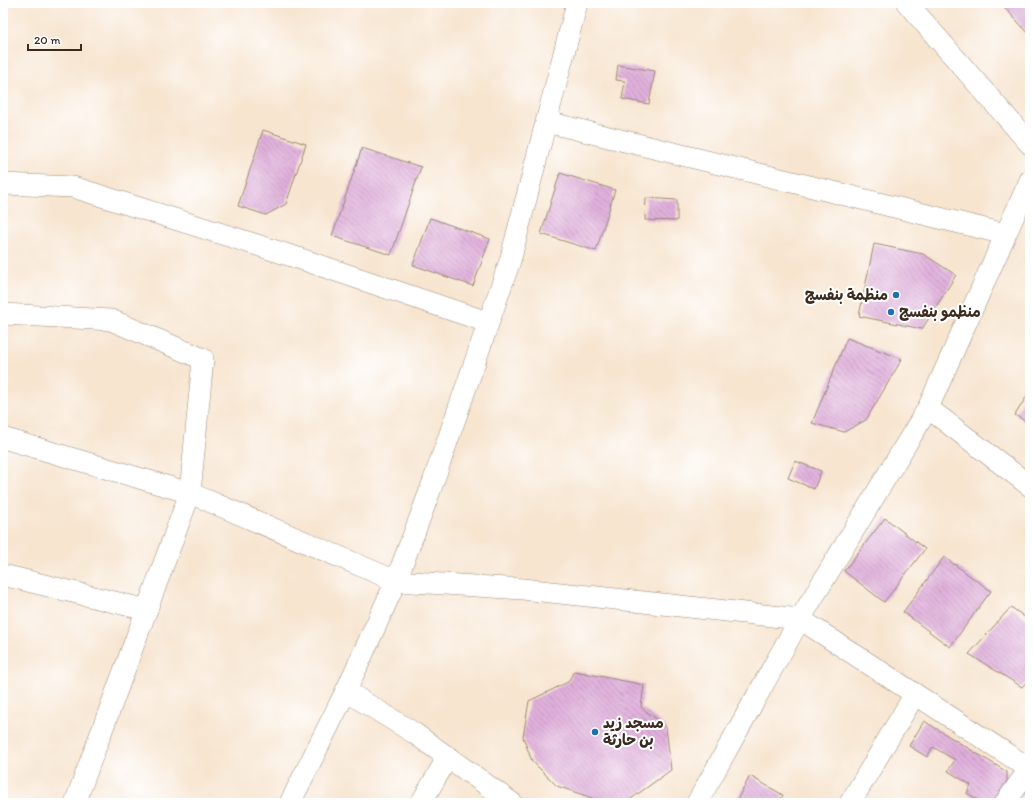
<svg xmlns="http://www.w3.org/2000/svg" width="1033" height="806" font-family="Itim,'Playpen Sans Arabic',sans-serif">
  <defs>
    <pattern id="building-back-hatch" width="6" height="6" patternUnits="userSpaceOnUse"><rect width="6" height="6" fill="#e0b0dc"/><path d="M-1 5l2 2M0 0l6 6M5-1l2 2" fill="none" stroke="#b78fb2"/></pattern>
  </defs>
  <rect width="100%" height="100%" fill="#fff"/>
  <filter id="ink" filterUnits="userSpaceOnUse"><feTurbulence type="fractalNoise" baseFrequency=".025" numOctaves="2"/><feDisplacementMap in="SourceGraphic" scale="8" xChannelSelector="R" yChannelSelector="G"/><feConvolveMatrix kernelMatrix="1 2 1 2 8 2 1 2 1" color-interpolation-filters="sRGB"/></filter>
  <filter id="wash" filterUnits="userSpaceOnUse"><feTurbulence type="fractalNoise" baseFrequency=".012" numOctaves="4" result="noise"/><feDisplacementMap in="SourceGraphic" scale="16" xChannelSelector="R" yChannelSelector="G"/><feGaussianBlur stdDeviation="0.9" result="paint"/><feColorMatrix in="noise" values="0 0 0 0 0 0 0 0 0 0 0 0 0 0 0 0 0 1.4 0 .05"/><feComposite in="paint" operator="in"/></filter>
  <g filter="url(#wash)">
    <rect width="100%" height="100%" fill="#f7e5d0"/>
    <g id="blocks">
      <!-- building -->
      <g fill="url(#building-back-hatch)">
        <polygon points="1010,3 1030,3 1030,35 1005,8"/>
        <polygon points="618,65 655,71 649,104 622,99 625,81 616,80"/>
        <polygon points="263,130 306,144 286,204 266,215 238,206"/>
        <polygon points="362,148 421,167 391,255 332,236"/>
        <polygon points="560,173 615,190 596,251 541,234"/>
        <polygon points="646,198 677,200 677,221 645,220"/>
        <polygon points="430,218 490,239 473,286 413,265"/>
        <polygon points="874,244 923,254 956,275 922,329 859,316"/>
        <polygon points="847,338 902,359 866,420 844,432 812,423"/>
        <polygon points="1030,391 1030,424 1015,415"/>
        <polygon points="795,461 821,471 814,489 788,478"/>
        <polygon points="885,518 925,549 884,602 844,571"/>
        <polygon points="944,557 991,591 950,647 903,612"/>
        <polygon points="1011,607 1030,621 1030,678 1022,687 969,654"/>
        <polygon points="574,671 644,685 641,707 666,727 671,770 628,801 595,799 557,786 532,761 523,737 529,701 568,682"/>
        <polygon points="924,721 1007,772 1007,781 993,803 983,803 967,793 971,785 948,771 955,760 933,747 927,757 909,746"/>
        <polygon points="750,776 783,795 779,803 735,803"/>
      </g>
    </g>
  </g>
  <g filter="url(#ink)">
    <use href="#blocks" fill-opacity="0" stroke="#987" stroke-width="1"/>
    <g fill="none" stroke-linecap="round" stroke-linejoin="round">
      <!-- street casing -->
      <g stroke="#987" stroke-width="22">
        <g id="street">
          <polyline points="907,3 1030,144"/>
          <polyline points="547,122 1005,234"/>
          <polyline points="3,184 73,187 298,258 487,322"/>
          <polyline points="3,314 111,320 203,359 190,493 75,803"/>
          <polyline points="928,408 1030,486"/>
          <polyline points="3,438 190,493 396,581 523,589 800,619 1030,769"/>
          <polyline points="3,575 147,610"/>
          <polyline points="346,691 414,733 512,803"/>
          <polyline points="290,803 346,691 396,581 430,491 510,261 577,3"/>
          <polyline points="421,803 448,757"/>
          <polyline points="697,803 800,619 928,408 1030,180"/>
          <polyline points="850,803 915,694"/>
          <polyline points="1005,803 1030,768"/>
        </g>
      </g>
      <!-- street -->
      <use href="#street" stroke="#fff" stroke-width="21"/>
    </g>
  </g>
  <!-- markers -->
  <g fill="#1f6fb2" stroke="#fff" stroke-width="1.5">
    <circle cx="896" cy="295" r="4"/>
    <circle cx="891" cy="312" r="4"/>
    <circle cx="595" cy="732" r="4"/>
  </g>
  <g text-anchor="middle" stroke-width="4" stroke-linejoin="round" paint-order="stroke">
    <!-- poi labels -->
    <g font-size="15" font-weight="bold" fill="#3b2a1e" stroke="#fff" text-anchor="start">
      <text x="888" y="300" text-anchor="end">منظمة بنفسج</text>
      <text x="899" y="317">منظمو بنفسج</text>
      <text x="603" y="728">مسجد زيد<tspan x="603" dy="17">بن حارثة</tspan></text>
    </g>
  </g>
  <!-- margin -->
  <rect width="1033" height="806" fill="none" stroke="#fff" stroke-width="16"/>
  <!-- scale -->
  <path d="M28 44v6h53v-6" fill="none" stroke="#3b2a1e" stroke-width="2"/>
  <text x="34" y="44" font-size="12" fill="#3b2a1e" stroke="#ffffff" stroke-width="3" paint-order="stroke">20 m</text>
</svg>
